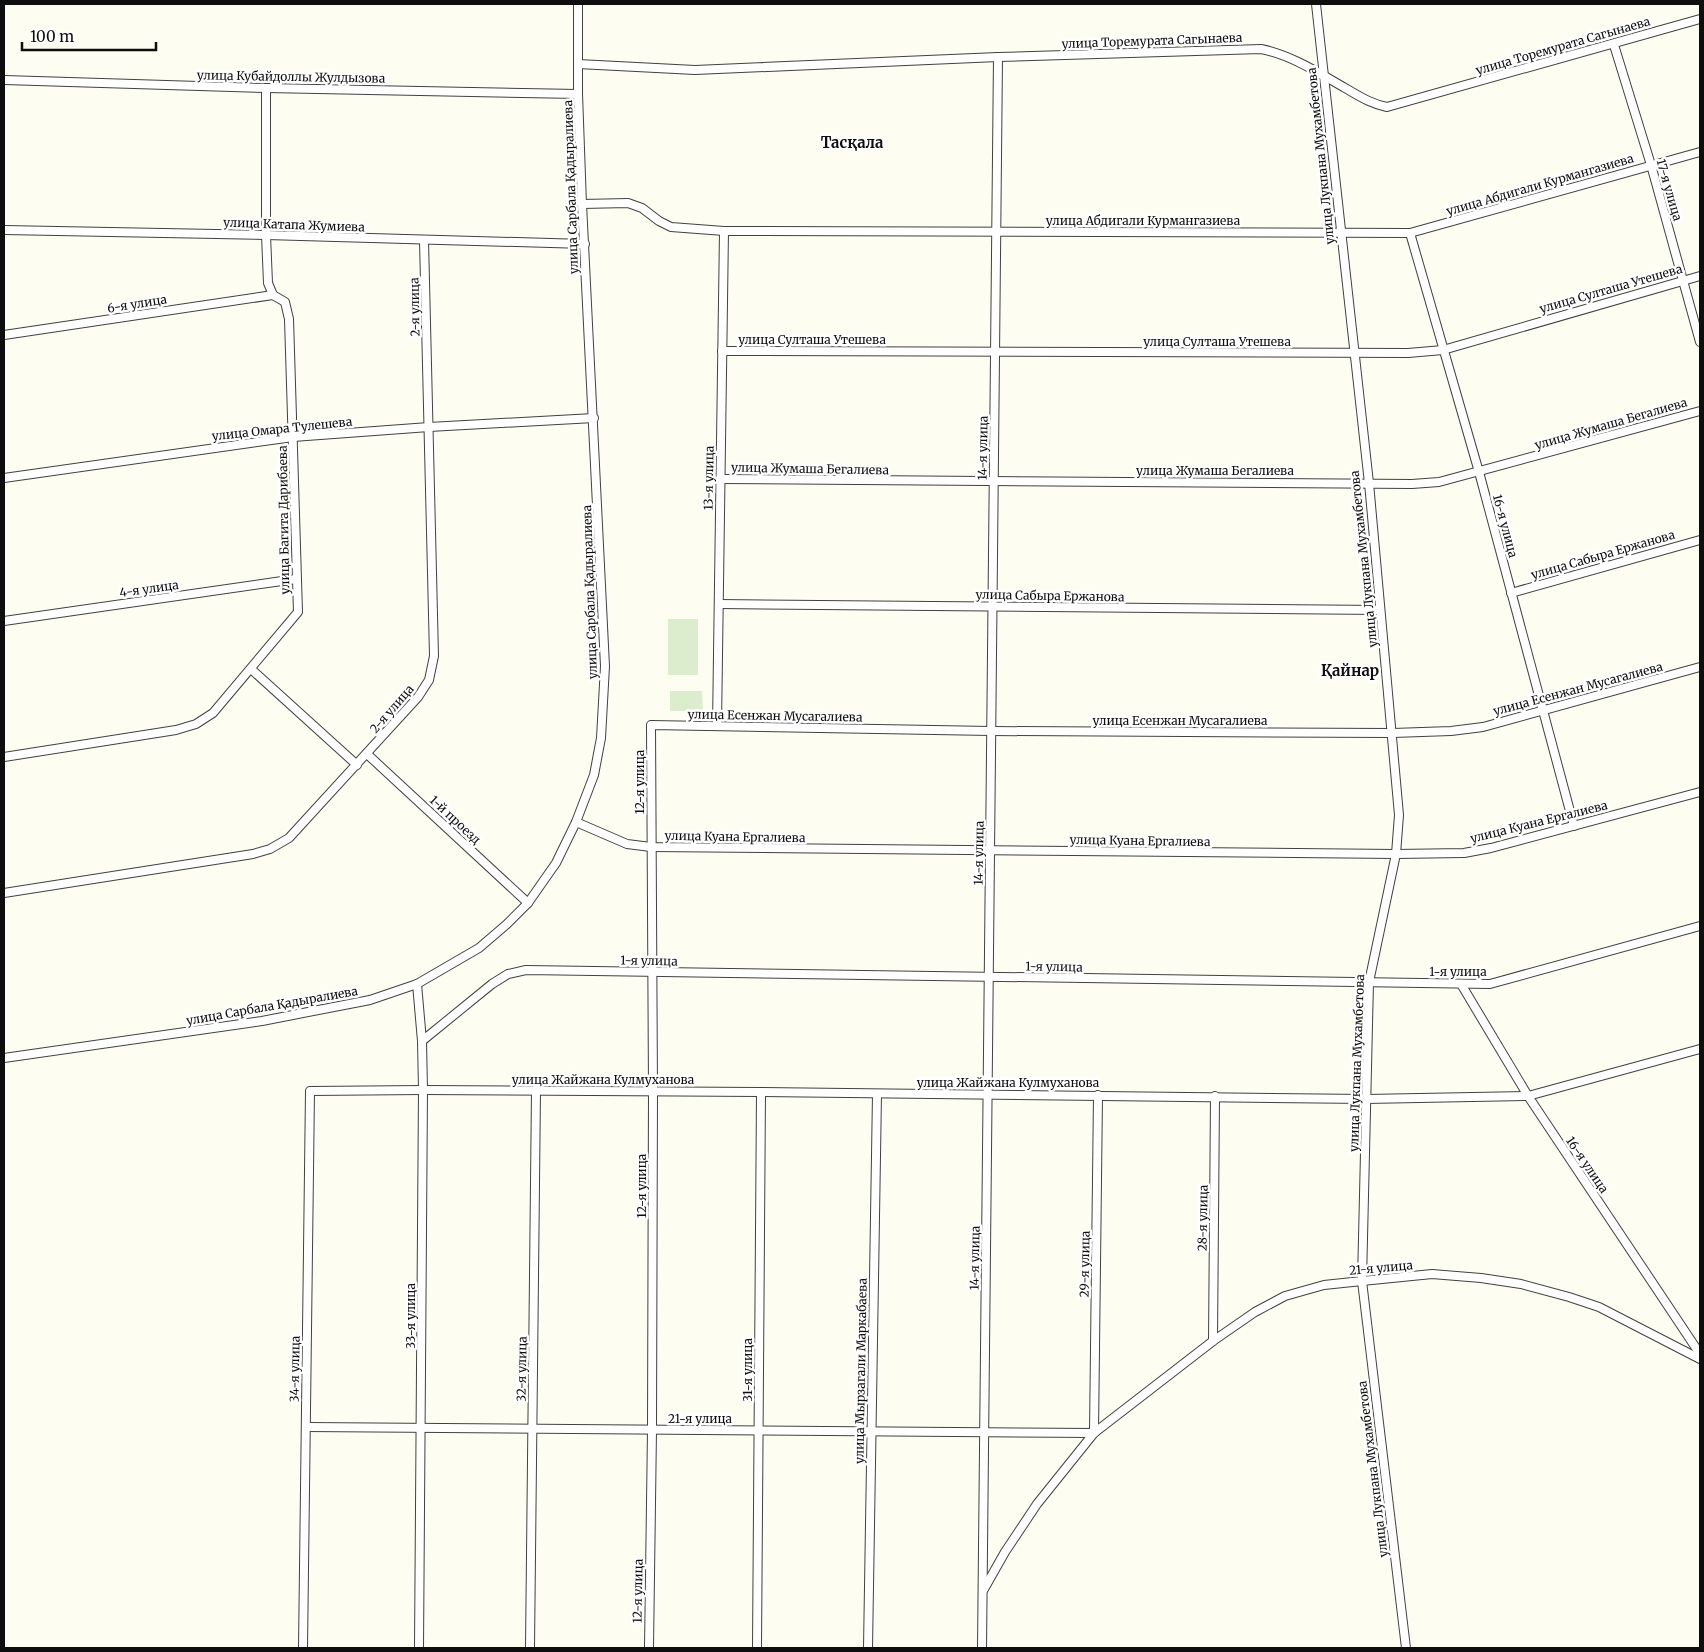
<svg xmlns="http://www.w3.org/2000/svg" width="1704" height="1652" font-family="Merriweather,serif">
  <rect width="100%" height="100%" fill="#fdfdf1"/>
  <!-- pitch -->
  <g fill="#dcedce">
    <rect x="668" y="619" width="30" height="56"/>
    <polygon points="670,691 702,691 703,711 670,711"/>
  </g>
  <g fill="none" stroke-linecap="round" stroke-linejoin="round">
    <!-- minor casing -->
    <g stroke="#414141" stroke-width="10">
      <g id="minor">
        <polyline points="1316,4 1369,483 1399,815 1396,854 1369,982 1362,1281 1406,1648"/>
        <polyline points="1614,45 1651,165 1700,342"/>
        <path d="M 578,64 L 695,70 L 998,57 L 1261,49 C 1291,55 1319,73 1345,88 C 1359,96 1371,104 1387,107 L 1700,19"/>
        <polyline points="4,80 266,88 578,94"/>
        <polyline points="582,204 628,203 642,208 659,221 671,227 724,231 1410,233 1700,152"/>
        <polyline points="4,230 266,235 585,244"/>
        <polyline points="1410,233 1479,472 1574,826"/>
        <polyline points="4,335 273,295"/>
        <polyline points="722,351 1408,353 1443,350 1700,276"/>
        <polyline points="4,478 293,437 429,427 594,418"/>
        <polyline points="720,479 1412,484 1439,482 1700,411"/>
        <polyline points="1511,593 1700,540"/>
        <polyline points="719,604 1380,610"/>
        <polyline points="4,621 296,579"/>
        <polyline points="251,669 357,765"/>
        <polyline points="717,725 724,231"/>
        <polyline points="367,754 528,903"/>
        <polyline points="4,757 176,730 196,724 213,713 298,612 289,319 285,302 273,295 268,283 266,235 266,88"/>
        <polyline points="576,822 627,844 651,847 1396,854 1464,853 1491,848 1700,792"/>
        <polyline points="4,893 253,854 270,849 289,838 418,697 429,680 434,656 424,240"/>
        <polyline points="417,984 422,1041 423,1090 419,1648"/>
        <polyline points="1461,984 1528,1096 1700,1354"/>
        <polyline points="422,1041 492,984 508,974 526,970 1490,984 1700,926"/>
        <polyline points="4,1058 262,1021 370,1000 417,984 479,948 507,924 528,903 556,863 576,822 594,775 601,738 605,666 582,204 578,94 578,4"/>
        <polyline points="1213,1341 1215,1096"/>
        <polyline points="306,1427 1094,1433 1098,1095"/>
        <polyline points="984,1589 1005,1552 1037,1504 1094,1433 1213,1341 1255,1312 1285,1296 1324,1285 1362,1281 1432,1274 1481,1278 1521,1284 1569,1297 1599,1307 1700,1359"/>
        <polyline points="303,1648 310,1091 423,1090 761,1092 1366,1099 1528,1096 1700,1049"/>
        <polyline points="530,1648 536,1090"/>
        <polyline points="649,1648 652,1430 653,1091 651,725 991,731 1393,733 1451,731 1483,727 1700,667"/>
        <polyline points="757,1648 761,1092"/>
        <polyline points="868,1648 877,1094"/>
        <polyline points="982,1648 998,57"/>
      </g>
    </g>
    <!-- minor -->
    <use href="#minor" stroke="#fff" stroke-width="8"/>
  </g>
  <g text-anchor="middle" stroke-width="5" stroke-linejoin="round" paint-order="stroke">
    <!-- street labels -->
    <g font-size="12" fill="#0e0e0e" stroke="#fff">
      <text transform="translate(1152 41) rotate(-2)" y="4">улица Торемурата Сагынаева</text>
      <text transform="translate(1563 46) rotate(-16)" y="4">улица Торемурата Сагынаева</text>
      <text transform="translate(291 77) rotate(1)" y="4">улица Кубайдоллы Жулдызова</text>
      <text transform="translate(1321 156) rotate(-96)" y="4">улица Лукпана Мухамбетова</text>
      <text transform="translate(1540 185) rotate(-16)" y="4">улица Абдигали Курмангазиева</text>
      <text transform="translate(571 187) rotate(-92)" y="4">улица Сарбала Қадыралиева</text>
      <text transform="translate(1669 190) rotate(74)" y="4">17-я улица</text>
      <text x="1143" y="225">улица Абдигали Курмангазиева</text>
      <text transform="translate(294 225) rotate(2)" y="4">улица Катапа Жумиева</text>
      <text transform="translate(1611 289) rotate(-16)" y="4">улица Султаша Утешева</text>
      <text transform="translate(137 304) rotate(-9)" y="4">6-я улица</text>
      <text transform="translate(415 307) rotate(-91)" y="4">2-я улица</text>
      <text x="812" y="344">улица Султаша Утешева</text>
      <text x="1217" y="346">улица Султаша Утешева</text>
      <text transform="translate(1611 424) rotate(-16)" y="4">улица Жумаша Бегалиева</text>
      <text transform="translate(282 429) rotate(-6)" y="4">улица Омара Тулешева</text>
      <text transform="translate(983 448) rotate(-89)" y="4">14-я улица</text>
      <text transform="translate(810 469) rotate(1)" y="4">улица Жумаша Бегалиева</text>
      <text x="1215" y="475">улица Жумаша Бегалиева</text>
      <text transform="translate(709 478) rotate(-89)" y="4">13-я улица</text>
      <text transform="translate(284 520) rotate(-91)" y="4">улица Багита Дарибаева</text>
      <text transform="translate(1505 526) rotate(75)" y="4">16-я улица</text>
      <text transform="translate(1603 555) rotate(-16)" y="4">улица Сабыра Ержанова</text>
      <text transform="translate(1364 559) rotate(-96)" y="4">улица Лукпана Мухамбетова</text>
      <text transform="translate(149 589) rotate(-8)" y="4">4-я улица</text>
      <text transform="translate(590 592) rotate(-92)" y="4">улица Сарбала Қадыралиева</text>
      <text transform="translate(1050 596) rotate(1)" y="4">улица Сабыра Ержанова</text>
      <text transform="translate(1578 689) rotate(-15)" y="4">улица Есенжан Мусагалиева</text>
      <text transform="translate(392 709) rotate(-49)" y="4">2-я улица</text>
      <text transform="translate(775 716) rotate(1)" y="4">улица Есенжан Мусагалиева</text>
      <text x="1180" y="725">улица Есенжан Мусагалиева</text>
      <text transform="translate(640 782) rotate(-90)" y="4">12-я улица</text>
      <text transform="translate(455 820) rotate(43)" y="4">1-й проезд</text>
      <text transform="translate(1539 822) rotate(-14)" y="4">улица Куана Ергалиева</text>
      <text transform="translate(735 837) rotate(1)" y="4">улица Куана Ергалиева</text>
      <text transform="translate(1140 841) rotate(1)" y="4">улица Куана Ергалиева</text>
      <text transform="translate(979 853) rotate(-89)" y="4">14-я улица</text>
      <text transform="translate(649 961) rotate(1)" y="4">1-я улица</text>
      <text transform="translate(1054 967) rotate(1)" y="4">1-я улица</text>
      <text x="1458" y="976">1-я улица</text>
      <text transform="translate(272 1006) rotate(-10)" y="4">улица Сарбала Қадыралиева</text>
      <text transform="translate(1357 1063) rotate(-88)" y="4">улица Лукпана Мухамбетова</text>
      <text x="603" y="1084">улица Жайжана Кулмуханова</text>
      <text x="1008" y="1087">улица Жайжана Кулмуханова</text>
      <text transform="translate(1587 1165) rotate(56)" y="4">16-я улица</text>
      <text transform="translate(642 1186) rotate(-90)" y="4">12-я улица</text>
      <text transform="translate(1203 1218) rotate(-89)" y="4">28-я улица</text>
      <text transform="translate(975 1258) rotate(-89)" y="4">14-я улица</text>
      <text transform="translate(1085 1264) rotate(-89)" y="4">29-я улица</text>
      <text transform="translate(1381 1268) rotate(-5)" y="4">21-я улица</text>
      <text transform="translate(411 1316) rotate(-90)" y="4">33-я улица</text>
      <text transform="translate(295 1369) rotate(-89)" y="4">34-я улица</text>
      <text transform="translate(522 1369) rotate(-89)" y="4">32-я улица</text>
      <text transform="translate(748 1370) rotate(-90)" y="4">31-я улица</text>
      <text transform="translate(861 1371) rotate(-89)" y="4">улица Мырзагали Маркабаева</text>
      <text x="700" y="1423">21-я улица</text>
      <text transform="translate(1373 1469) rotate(-97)" y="4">улица Лукпана Мухамбетова</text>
      <text transform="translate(638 1591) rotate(-89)" y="4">12-я улица</text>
    </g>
    <!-- quarter labels -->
    <g font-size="15" font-weight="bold" fill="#0e0e0e" stroke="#fff">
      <text x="852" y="148">Тасқала</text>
      <text x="1350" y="676">Қайнар</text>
    </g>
  </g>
  <!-- border -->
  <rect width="1704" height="1652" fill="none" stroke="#0e0e0e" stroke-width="10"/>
  <!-- scale -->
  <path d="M22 42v8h134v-8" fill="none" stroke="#0e0e0e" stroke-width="2.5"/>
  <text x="30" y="42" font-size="15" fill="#0e0e0e" stroke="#ffffff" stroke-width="4" paint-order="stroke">100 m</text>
</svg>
